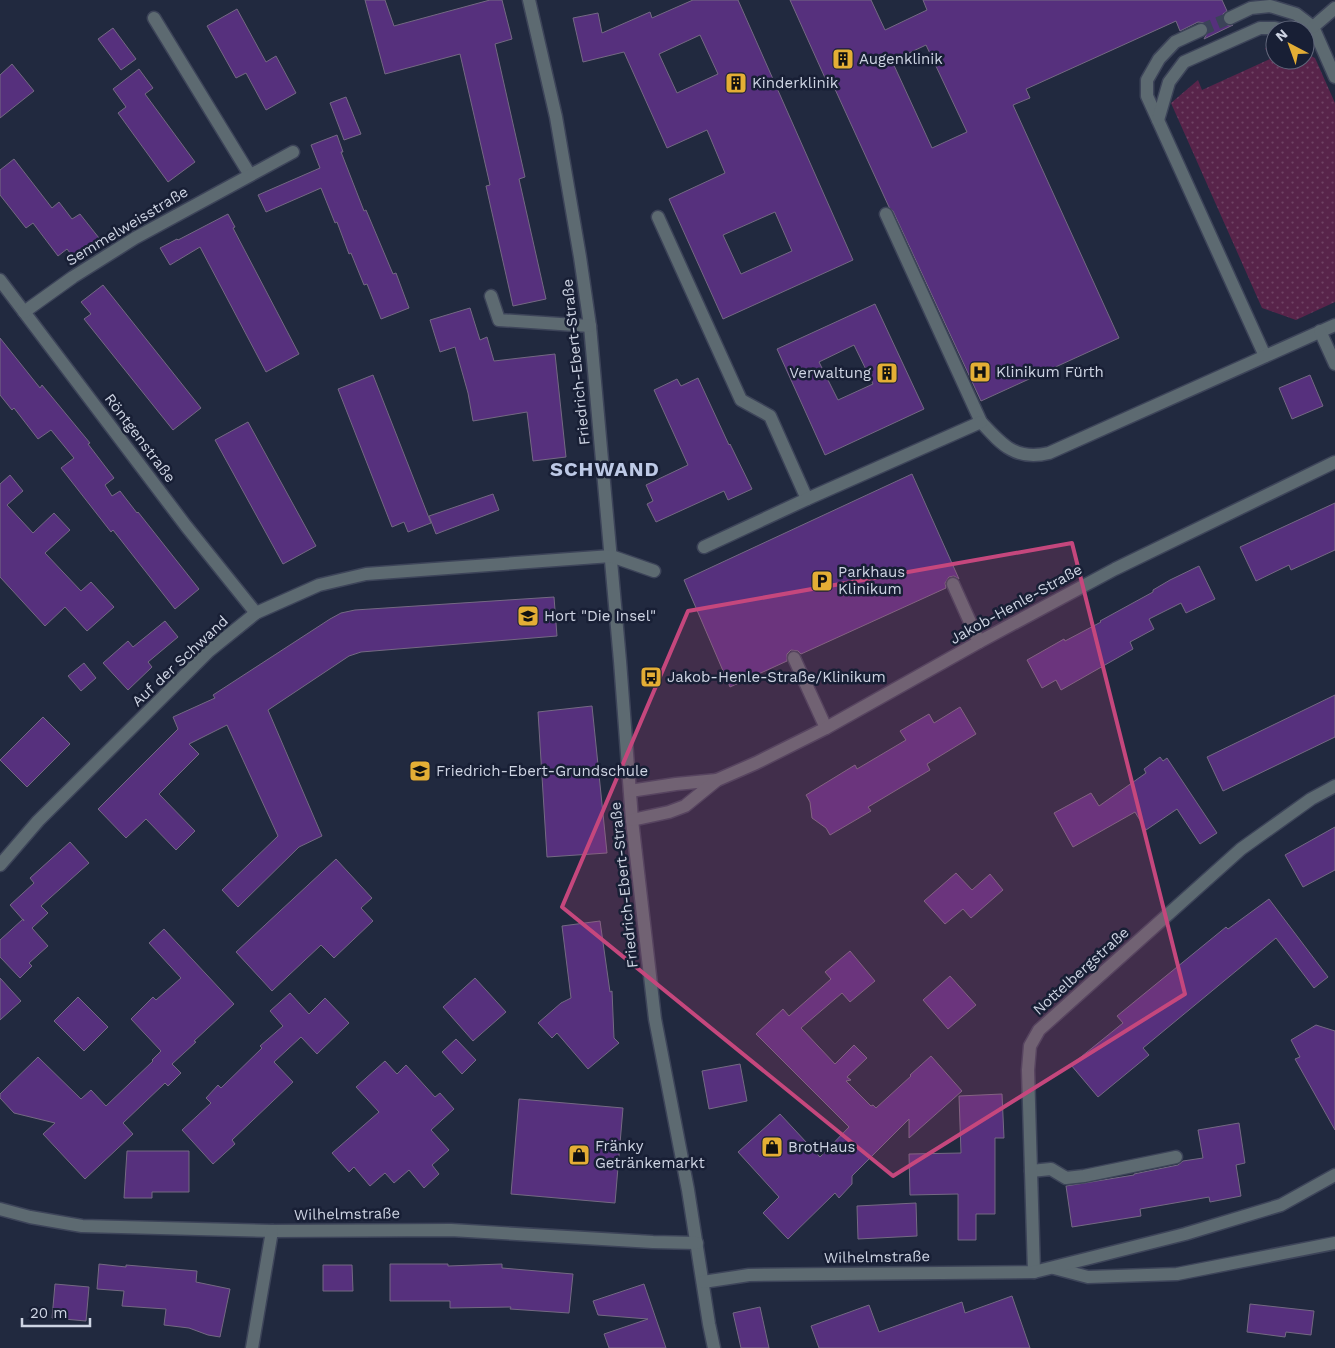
<svg xmlns="http://www.w3.org/2000/svg" width="1335" height="1348" font-family="'Work Sans',sans-serif">
  <defs>
    <pattern id="grass-dots" width="8" height="8" patternUnits="userSpaceOnUse" patternTransform="scale(1.25)"><rect width="8" height="8" fill="#58244a"/><path d="M2 2h.1M6 6h.1" fill="none" stroke="#6f4364" stroke-width="1.8" stroke-linecap="round"/></pattern>
  </defs>
  <rect width="100%" height="100%" fill="#21293f"/>
  <!-- grass -->
  <polygon fill="url(#grass-dots)" points="1275,47 1275,60 1305,60 1305,53 1315,58 1335,103 1335,302 1296,320 1262,308 1171,103 1198,80 1202,90 1270,59 1265,48"/>
  <!-- building -->
  <g fill="#56307d" stroke="#746983" fill-rule="evenodd">
    <polygon points="365,0 385,0 394,26 490,0 502,0 512,39 495,44 525,177 519,179 546,299 513,306 486,186 490,185 460,54 385,74"/>
    <path d="M 693,0 L 738,0 L 853,260 L 723,319 L 669,199 L 725,173 L 707,130 L 667,148 L 624,52 L 583,62 L 573,18 L 598,13 L 602,33 L 650,12 L 652,18 ZM 700,35 L 718,74 L 677,93 L 659,54 ZM 775,212 L 792,251 L 741,274 L 723,235 Z"/>
    <path d="M 790,0 L 871,0 L 885,30 L 927,10 L 923,0 L 1222,0 L 1227,11 L 1223,14 L 1223,21 L 1226,25 L 1233,25 L 1204,39 L 1209,30 L 1208,26 L 1205,23 L 1198,22 L 1180,31 L 1176,21 L 1026,89 L 1030,98 L 1013,105 L 1119,338 L 981,401 L 893,211 L 889,207 L 834,87 L 830,89 ZM 926,45 L 967,132 L 932,148 L 892,61 Z"/>
    <polygon points="237,9 266,62 276,56 296,93 266,110 246,73 236,78 207,26"/>
    <polygon points="113,28 136,59 121,70 98,39"/>
    <polygon points="12,64 34,91 0,118 0,75"/>
    <polygon points="139,69 153,88 145,94 195,162 168,182 118,113 126,107 113,89"/>
    <polygon points="346,97 361,134 344,140 330,103"/>
    <polygon points="337,135 343,152 341,152 364,211 366,210 393,274 396,273 409,308 381,319 367,284 364,285 351,253 349,254 337,222 335,223 321,188 266,212 258,195 320,168 311,145"/>
    <polygon points="14,159 52,208 59,202 72,219 80,214 99,238 74,258 67,249 58,256 33,223 26,228 0,195 0,170"/>
    <polygon points="228,214 235,227 233,228 299,354 266,372 200,247 170,265 160,248 177,239 178,240"/>
    <polygon points="103,285 201,408 173,430 84,319 91,314 81,302"/>
    <path d="M 875,304 L 924,409 L 825,455 L 777,349 ZM 854,345 L 873,384 L 838,400 L 819,362 Z"/>
    <polygon points="470,308 480,340 487,337 494,361 555,354 566,457 533,461 527,412 473,421 468,393 455,347 440,352 430,320"/>
    <polygon points="0,338 40,388 42,385 90,443 88,444 114,478 105,485 112,496 120,491 137,513 138,512 199,589 175,609 113,530 111,532 61,468 74,458 51,430 38,439 14,408 12,410 0,395"/>
    <polygon points="373,375 431,523 408,532 404,522 392,527 338,389"/>
    <polygon points="1310,375 1323,406 1292,419 1279,388"/>
    <polygon points="698,378 729,445 730,444 752,489 728,500 724,491 656,522 647,504 653,501 646,485 688,465 654,390 677,379 681,386"/>
    <polygon points="248,422 316,546 283,564 215,440"/>
    <polygon points="912,474 959,579 954,576 949,577 945,583 946,588 801,654 798,651 791,650 787,654 787,661 730,687 684,580"/>
    <polygon points="10,475 23,491 7,505 33,533 54,513 70,530 45,553 81,591 91,582 114,607 87,631 65,607 45,626 0,577 0,484"/>
    <polygon points="493,494 499,510 436,534 429,516"/>
    <polygon points="1335,503 1335,550 1291,570 1289,565 1256,581 1240,547"/>
    <polygon points="1199,566 1215,599 1186,613 1181,603 1149,619 1154,629 1130,642 1133,649 1061,690 1056,680 1042,688 1027,660 1064,639 1065,641 1101,622 1100,621 1153,592 1153,590 1170,580"/>
    <polygon points="554,597 557,636 361,652 349,656 268,710 322,836 299,847 238,907 222,890 278,836 227,725 189,744 199,754 159,794 195,831 176,850 146,819 126,838 98,809 178,729 173,717 215,698 213,695 330,619 341,613 355,610"/>
    <polygon points="165,621 178,637 148,662 152,667 128,690 103,663 128,641 133,647"/>
    <polygon points="84,663 96,678 81,691 68,676"/>
    <polygon points="1335,695 1335,737 1223,791 1207,757"/>
    <polygon points="592,706 607,853 547,857 538,712"/>
    <polygon points="960,707 976,734 927,764 930,770 868,807 871,811 830,835 826,828 812,818 810,802 806,795 855,765 857,769 906,740 900,731 929,714 934,723"/>
    <polygon points="43,717 70,744 27,787 0,760"/>
    <polygon points="1160,757 1163,761 1167,758 1217,833 1200,844 1177,809 1146,830 1135,812 1073,847 1054,813 1091,793 1099,806 1146,773 1144,769"/>
    <polygon points="1335,827 1335,870 1303,887 1285,855"/>
    <polygon points="70,842 89,863 41,906 48,913 32,928 48,946 29,963 32,966 20,978 0,957 0,940 23,919 24,921 10,905 34,883 30,878"/>
    <polygon points="336,859 372,898 361,908 373,921 334,958 321,945 272,991 236,952"/>
    <polygon points="956,873 972,890 990,874 1003,890 971,918 963,909 945,924 924,901"/>
    <polygon points="1269,899 1328,977 1314,988 1276,938 1143,1048 1149,1055 1098,1097 1071,1065 1123,1023 1117,1016 1226,927 1228,929"/>
    <polygon points="600,921 610,992 612,991 614,1038 619,1043 588,1069 557,1033 552,1038 538,1023 561,1003 571,998 562,926"/>
    <polygon points="164,929 234,1004 194,1041 196,1042 172,1064 181,1073 168,1086 165,1083 123,1123 133,1134 85,1179 43,1134 55,1123 14,1113 0,1098 0,1094 38,1057 81,1099 91,1090 106,1106 153,1061 152,1060 161,1051 131,1019 153,997 156,1000 181,978 149,943"/>
    <polygon points="850,951 875,981 850,1002 842,993 801,1028 835,1064 854,1045 867,1058 847,1077 851,1080 846,1081 871,1106 873,1105 876,1108 911,1076 910,1075 931,1056 962,1091 909,1138 909,1119 852,1176 852,1184 839,1198 835,1193 788,1239 763,1213 779,1197 738,1152 780,1114 820,1157 849,1127 756,1034 783,1009 789,1016 831,979 825,972"/>
    <polygon points="950,976 976,1005 948,1029 923,1000"/>
    <polygon points="0,978 21,1001 0,1020"/>
    <polygon points="475,978 506,1012 473,1041 443,1007"/>
    <polygon points="290,993 309,1014 325,998 349,1023 317,1054 301,1037 274,1062 293,1082 232,1140 235,1144 213,1164 182,1130 211,1103 206,1098 218,1085 221,1088 262,1048 260,1046 283,1026 270,1011"/>
    <polygon points="78,997 108,1027 84,1051 54,1021"/>
    <polygon points="1316,1025 1335,1031 1335,1130 1295,1059 1300,1057 1291,1040"/>
    <polygon points="456,1039 476,1060 462,1074 442,1052"/>
    <polygon points="385,1061 397,1074 406,1065 435,1097 440,1093 454,1109 431,1130 449,1150 432,1165 439,1174 424,1188 409,1170 394,1183 385,1173 370,1186 354,1167 349,1172 332,1153 379,1112 356,1087"/>
    <polygon points="740,1064 747,1101 709,1109 702,1071"/>
    <polygon points="1002,1094 1004,1138 995,1138 995,1214 976,1214 976,1240 958,1240 958,1194 910,1195 909,1154 961,1153 959,1096"/>
    <polygon points="519,1099 623,1108 615,1203 511,1194"/>
    <polygon points="1239,1123 1245,1163 1236,1165 1241,1196 1210,1202 1209,1197 1140,1209 1141,1216 1072,1227 1066,1186 1134,1175 1134,1174 1178,1165 1183,1161 1203,1158 1198,1130"/>
    <polygon points="127,1151 189,1151 189,1192 152,1192 152,1198 124,1198"/>
    <polygon points="916,1203 917,1236 858,1239 857,1206"/>
    <polygon points="99,1264 126,1267 126,1265 197,1271 196,1282 230,1289 220,1337 208,1335 189,1328 164,1325 166,1309 122,1306 124,1291 97,1289"/>
    <polygon points="390,1264 448,1264 448,1266 502,1264 502,1268 573,1274 569,1313 510,1309 511,1307 450,1308 450,1301 390,1301"/>
    <polygon points="323,1265 352,1265 353,1291 323,1291"/>
    <polygon points="55,1284 89,1287 86,1321 52,1318"/>
    <polygon points="644,1284 666,1348 609,1348 604,1334 648,1319 598,1315 593,1301"/>
    <polygon points="1012,1296 1030,1348 819,1348 811,1326 869,1305 879,1332 962,1302 965,1313"/>
    <polygon points="1250,1304 1314,1311 1311,1335 1286,1332 1285,1337 1247,1332"/>
    <polygon points="760,1307 769,1348 741,1348 733,1313"/>
  </g>
  <g fill="none" stroke-linecap="round" stroke-linejoin="round">
    <!-- minor-tunnel -->
    <polyline stroke="#3b4358" stroke-width="12" stroke-dasharray="12 6" stroke-linecap="butt" points="1201,30 1230,18"/>
    <!-- minor casing -->
    <g stroke="#3d4459" stroke-width="15">
      <g id="minor">
        <polyline points="529,0 556,117 580,257 590,326 620,661 632,820 655,1019 688,1190 709,1324 714,1348"/>
        <polyline points="154,18 250,175"/>
        <polyline points="1230,18 1251,8 1270,6 1296,14 1313,27 1335,77"/>
        <polyline points="1313,27 1335,8"/>
        <polyline points="1201,30 1175,42 1159,59 1147,80 1147,96 1265,356"/>
        <polyline points="1158,120 1169,82 1184,62 1260,28 1275,28 1284,30"/>
        <path d="M 886,214 L 981,422 C 1002,445 1016,461 1049,453 L 1335,325"/>
        <polyline points="658,217 741,400 770,416 807,499"/>
        <polyline points="0,280 186,526 256,613"/>
        <polyline points="491,296 499,320 590,326"/>
        <polyline points="24,312 73,277 135,238 293,152"/>
        <polyline points="1320,331 1335,364"/>
        <polyline points="704,547 807,499 981,422"/>
        <polyline points="953,584 979,642"/>
        <polyline points="794,658 826,728"/>
        <polyline points="630,791 676,784 717,780"/>
        <polyline points="632,820 669,812 685,806 717,780 756,763 826,728 979,642 1115,569 1335,462"/>
        <polyline points="0,865 38,821 209,651 256,613 319,585 366,574 611,556 654,571"/>
        <polyline points="1031,1171 1051,1169 1066,1178 1084,1176 1176,1157"/>
        <polyline points="0,1209 30,1217 82,1226 272,1231 451,1230 653,1242 697,1243"/>
        <polyline points="1054,1268 1088,1277 1177,1274 1335,1243"/>
        <polyline points="1034,1272 1028,1070 1030,1046 1039,1030 1241,849 1311,799 1335,786"/>
        <polyline points="703,1282 749,1275 1034,1272 1185,1234 1281,1205 1335,1175"/>
        <polyline points="252,1348 272,1231"/>
      </g>
    </g>
    <!-- minor -->
    <use href="#minor" stroke="#5d6a71" stroke-width="12"/>
  </g>
  <!-- marked area -->
  <path fill="#c5477d" fill-opacity="0.2" stroke="#c5477d" stroke-width="4" stroke-linejoin="round" d="M 1072,543 L 1185,994 L 893,1176 L 562,907 L 688,611 Z"/>
  <!-- icons -->
  <defs>
    <g id="building-square" transform="scale(1.125)"><rect x="-9" y="-9" width="18" height="18" rx="4" fill="#e4ae35" stroke="#181f35"/><path d="M-4-6H4V6H1V3H-1V6H-4ZM-2.5-4.3h1.7v1.8h-1.7ZM.8-4.3h1.7v1.8H.8ZM-2.5-1h1.7V.8h-1.7ZM.8-1h1.7V.8H.8Z" fill="#111"/></g>
    <g id="hospital-square" transform="scale(1.125)"><rect x="-9" y="-9" width="18" height="18" rx="4" fill="#e4ae35" stroke="#181f35"/><path d="M-5-5h3v3.5h4V-5h3V5h-3V1.5h-4V5h-3Z" fill="#111"/></g>
    <g id="parking-square" transform="scale(1.125)"><rect x="-9" y="-9" width="18" height="18" rx="4" fill="#e4ae35" stroke="#181f35"/><path d="M-3.5-5.5H1a3.5 3.5 0 0 1 0 7H-1V5.5H-3.5ZM-1-3.4V-.6H.8a1.4 1.4 0 0 0 0-2.8Z" fill="#111"/></g>
    <g id="school-square" transform="scale(1.125)"><rect x="-9" y="-9" width="18" height="18" rx="4" fill="#e4ae35" stroke="#181f35"/><path d="M0-5L7-2L0 1L-7-2ZM-4 1L0 2.5L4 1V4Q0 6-4 4Z" fill="#111"/></g>
    <g id="bus-square" transform="scale(1.125)"><rect x="-9" y="-9" width="18" height="18" rx="4" fill="#e4ae35" stroke="#181f35"/><path d="M-5-6H5V4H4V6H2V4H-2V6H-4V4H-5ZM-3.5-4V0h7V-4ZM-3.5 1.2v1.5H-2V1.2ZM2 1.2v1.5H3.5V1.2Z" fill="#111"/></g>
    <g id="shop-square" transform="scale(1.125)"><rect x="-9" y="-9" width="18" height="18" rx="4" fill="#e4ae35" stroke="#181f35"/><path d="M-5-2.5h2.3a2.7 3.5 0 0 1 5.4 0H5L5.5 6h-11ZM-1.5-2.5h3a1.5 2.3 0 0 0-3 0Z" fill="#111"/></g>
  </defs>
  <g fill-rule="evenodd">
    <use href="#building-square" x="843" y="59"/>
    <use href="#building-square" x="736" y="83"/>
    <use href="#hospital-square" x="980" y="372"/>
    <use href="#building-square" x="887" y="373"/>
    <use href="#parking-square" x="822" y="581"/>
    <use href="#school-square" x="528" y="616"/>
    <use href="#bus-square" x="651" y="677"/>
    <use href="#school-square" x="420" y="771"/>
    <use href="#shop-square" x="772" y="1147"/>
    <use href="#shop-square" x="579" y="1155"/>
  </g>
  <g text-anchor="middle" stroke-width="5" stroke-linejoin="round" paint-order="stroke">
    <!-- poi labels -->
    <g font-size="15" fill="#ced4e3" stroke="#181f35" text-anchor="start">
      <text x="859" y="64">Augenklinik</text>
      <text x="752" y="88">Kinderklinik</text>
      <text x="996" y="377">Klinikum Fürth</text>
      <text x="871" y="378" text-anchor="end">Verwaltung</text>
      <text x="838" y="577">Parkhaus<tspan x="838" dy="17">Klinikum</tspan></text>
      <text x="544" y="621">Hort "Die Insel"</text>
      <text x="667" y="682">Jakob-Henle-Straße/Klinikum</text>
      <text x="436" y="776">Friedrich-Ebert-Grundschule</text>
      <text x="595" y="1151">Fränky<tspan x="595" dy="17">Getränkemarkt</tspan></text>
      <text x="788" y="1152">BrotHaus</text>
    </g>
    <!-- street labels -->
    <g font-size="15" fill="#ced4e3" stroke="#181f35">
      <text transform="translate(127 226) rotate(-31)" y="5">Semmelweisstraße</text>
      <text transform="translate(576 362) rotate(-96)" y="5">Friedrich-Ebert-Straße</text>
      <text transform="translate(140 438) rotate(53)" y="5">Röntgenstraße</text>
      <text transform="translate(1016 604) rotate(-29)" y="5">Jakob-Henle-Straße</text>
      <text transform="translate(180 661) rotate(-43)" y="5">Auf der Schwand</text>
      <text transform="translate(624 885) rotate(-96)" y="5">Friedrich-Ebert-Straße</text>
      <text transform="translate(1081 971) rotate(-42)" y="5">Nottelbergstraße</text>
      <text transform="translate(347 1214) rotate(-1)" y="5">Wilhelmstraße</text>
      <text transform="translate(877 1257) rotate(-1)" y="5">Wilhelmstraße</text>
    </g>
    <!-- district labels -->
    <g font-size="20" font-weight="bold" letter-spacing="1" fill="#bdc9e6" stroke="#181f35">
      <text x="605" y="476">SCHWAND</text>
    </g>
  </g>
  <!-- north arrow -->
  <g transform="translate(1290 45) rotate(319)"><circle r="24" fill="#181f35" stroke="#61677b"/>
  <path d="M0-4L9 19L0 12L-9 19Z" fill="#e4ae35"/>
  <text y="-8" font-size="14" font-weight="bold" text-anchor="middle" fill="#ced4e3">N</text>
  </g>
  <!-- scale -->
  <path d="M22 1318v8h68v-8" fill="none" stroke="#ced4e3" stroke-width="2.5"/>
  <text x="30" y="1318" font-size="15" fill="#ced4e3" stroke="#181f35" stroke-width="4" paint-order="stroke">20 m</text>
</svg>
